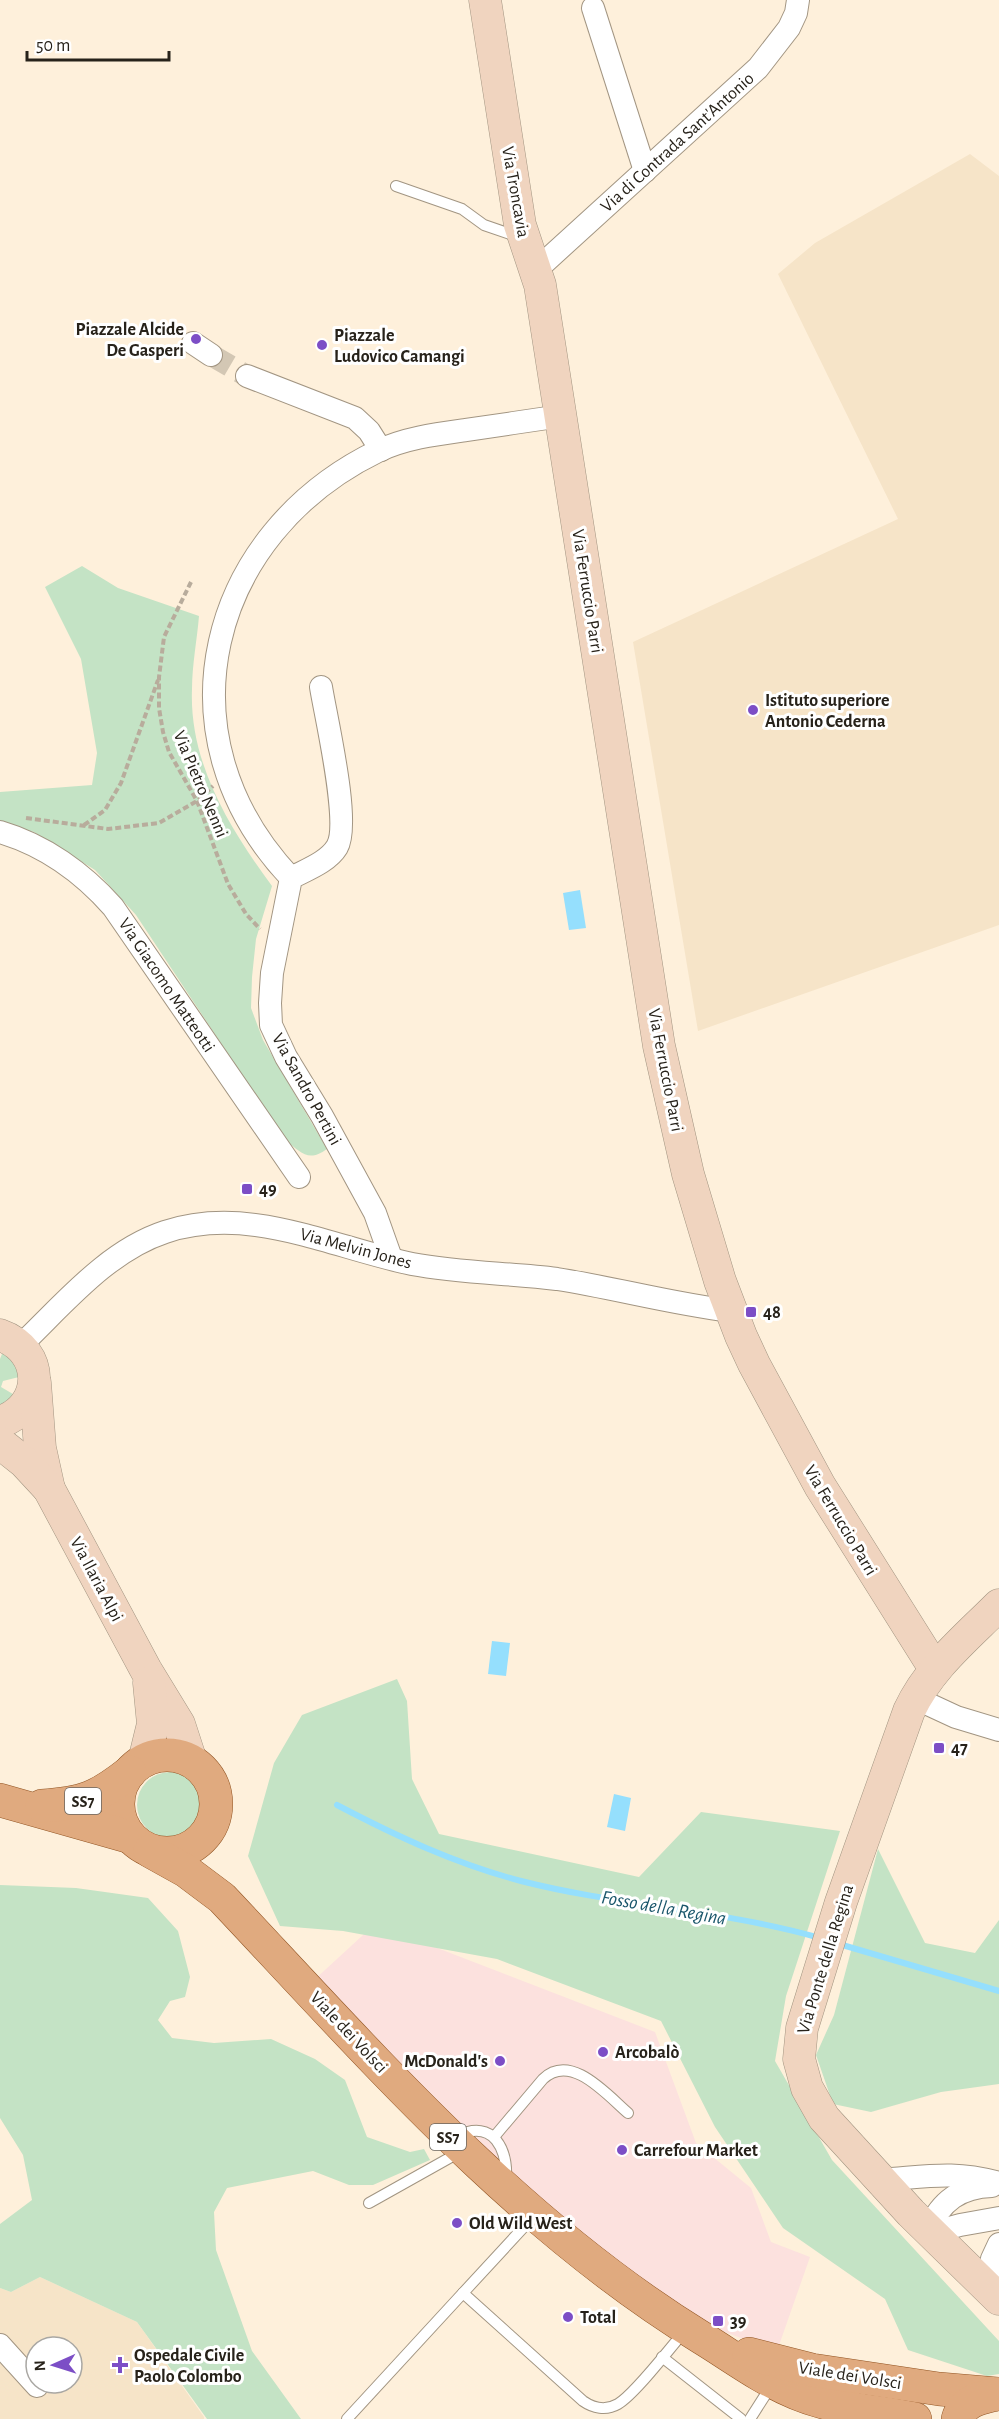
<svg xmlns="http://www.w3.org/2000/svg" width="999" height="2419" font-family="'Alegreya Sans',sans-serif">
  <rect width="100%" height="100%" fill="#fef0db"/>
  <!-- commercial -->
  <polygon fill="#fce1de" points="375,1924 655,2032 696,2143 751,2188 771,2242 810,2257 777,2351 705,2325 631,2284 446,2122 313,1981"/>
  <!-- built -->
  <g fill="#f6e4c8" fill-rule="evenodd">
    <polygon points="970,154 999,176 999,925 698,1031 633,642 898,519 778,274 815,243"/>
    <path d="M 40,2277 L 137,2322 L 204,2417 L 204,2419 L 0,2419 L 0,2288 L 11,2292 ZM 36,2347 L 72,2347 L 72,2383 L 36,2383 Z"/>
  </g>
  <!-- green -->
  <g fill="#c4e3c5">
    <path d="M 82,566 L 118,588 L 199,616 C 197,640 192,665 192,689 C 189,763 230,829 272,886 L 256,939 L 252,977 L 251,1008 L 263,1040 L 327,1149 C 308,1163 301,1152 285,1140 L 136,915 L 95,870 L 34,832 L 0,823 L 0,792 L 92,785 L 97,753 L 81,659 L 45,587 Z"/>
    <polygon points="4,1349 23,1376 3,1381 1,1387 18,1397 0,1411 0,1359"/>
    <polygon points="397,1679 407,1701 412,1779 439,1834 639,1877 701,1812 840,1831 786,1996 775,2061 832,2160 999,2341 999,2374 987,2376 908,2350 885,2299 783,2228 715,2127 661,2021 497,1959 343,1931 280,1926 248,1856 274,1763 302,1715"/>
    <circle cx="170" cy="1805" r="33"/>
    <polygon points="878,1849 925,1943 975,1953 999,1920 999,2084 941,2092 871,2112 833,2104 816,2055 834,2015"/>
    <polygon points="0,1885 76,1888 148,1898 178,1931 190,1977 185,1997 170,2001 158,2020 172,2038 214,2043 271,2039 315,2059 345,2080 367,2137 410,2152 424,2149 430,2160 373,2185 349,2185 313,2171 227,2188 214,2212 216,2250 252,2351 301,2419 207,2419 137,2322 40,2277 11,2292 0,2288 0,2224 32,2200 23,2155 0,2118"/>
  </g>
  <!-- water -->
  <g fill="#95dffd">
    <polygon points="580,890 586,928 569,930 563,893"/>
    <polygon points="492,1641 510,1643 506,1676 488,1674"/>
    <polygon points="614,1794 631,1798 625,1831 607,1827"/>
  </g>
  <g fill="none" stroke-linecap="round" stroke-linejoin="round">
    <!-- stream -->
    <g stroke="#95dffd" stroke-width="6">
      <path d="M 337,1805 C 396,1836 456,1864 521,1881 C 619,1906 722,1910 820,1938"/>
      <polyline points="839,1944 999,1991"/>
    </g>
    <!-- street-tunnel -->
    <polyline stroke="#d3c7b4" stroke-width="22" stroke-dasharray="22 11" stroke-linecap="butt" points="211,355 247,376"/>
    <!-- lane casing -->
    <g stroke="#a29582" stroke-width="12">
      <g id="lane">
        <polyline points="396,186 462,209 484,225 516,236"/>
        <path d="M 457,2136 C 494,2118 508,2150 506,2181"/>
        <path d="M 494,2137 L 543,2079 C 571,2052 607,2095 628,2113"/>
        <polyline points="369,2203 460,2152"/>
        <path d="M 534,2216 L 463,2293 L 583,2401 C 593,2408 606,2411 618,2404 C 635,2394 669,2349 684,2332"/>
        <polyline points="662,2357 741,2419"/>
        <polyline points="347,2419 463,2293"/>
        <polyline points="750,2419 771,2386"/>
      </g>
    </g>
    <!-- street casing -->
    <g stroke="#a29582" stroke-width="24">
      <g id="street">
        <polyline points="593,8 645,171"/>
        <polyline points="536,270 758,68 789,28 796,13 798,0"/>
        <polyline points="193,343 211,355"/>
        <polyline points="247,376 355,418 369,431 381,450"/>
        <path d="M 321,687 C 326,718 351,824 337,847 C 328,862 306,870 291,878 L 272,973 L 270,1003 L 271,1025 L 286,1057 L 322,1116 L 375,1213 L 391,1258"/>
        <path d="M 0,832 C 44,845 83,873 113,907 L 299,1177"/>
        <path d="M 291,878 C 156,736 207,534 378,451 C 405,438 437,434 466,430 C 498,425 529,421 561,416"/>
        <path d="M 20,1346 C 63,1305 107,1251 165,1232 C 249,1204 330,1247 412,1264 C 460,1273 509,1273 557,1279 C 615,1288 672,1304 731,1311"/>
        <polyline points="915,1698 956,1717 999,1730"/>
        <path d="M 880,2180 C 926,2177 953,2170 999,2183"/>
        <path d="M 928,2230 C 941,2201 960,2187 992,2186"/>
        <polyline points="931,2233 960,2225 999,2218"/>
        <polyline points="986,2286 992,2259 999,2244"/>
        <polyline points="0,2345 37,2386"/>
      </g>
    </g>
    <!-- secondary casing -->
    <g stroke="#a29582" stroke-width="33">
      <g id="secondary">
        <polyline points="485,0 520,225 540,285 659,1046 688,1174 720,1281 741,1336 754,1364 820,1486 935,1669"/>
        <path d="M 0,1335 C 46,1351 45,1407 0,1422"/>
        <polyline points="35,1383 40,1448 49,1489"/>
        <polyline points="0,1443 24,1462 49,1489 146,1670 179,1724 191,1761"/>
        <path d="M 999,1605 C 966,1638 929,1668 909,1711 L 841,1902 L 802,2028 L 799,2059 L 807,2088 L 824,2118 L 911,2213 L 999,2299"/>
        <polyline points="144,1761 153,1724 149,1683"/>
      </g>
    </g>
    <!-- primary casing -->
    <g stroke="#925524" stroke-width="34">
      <g id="primary">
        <circle cx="167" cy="1804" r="49"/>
        <polyline points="0,1800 130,1837"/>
        <path d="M 42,1806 C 84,1803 97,1798 130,1772"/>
        <path d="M 150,1851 L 186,1871 L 222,1898 C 371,2056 516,2224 702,2338 C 733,2357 762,2379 796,2393 C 834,2409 875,2411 915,2419"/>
        <polyline points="749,2354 812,2370 939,2389 998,2394"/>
        <path d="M 958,2419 C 963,2400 981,2398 997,2394"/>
      </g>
    </g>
    <!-- path -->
    <g stroke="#b8ac9c" stroke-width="4" stroke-dasharray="6 3" stroke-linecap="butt">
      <polyline points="191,582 164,637 159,677 159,708 163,732 169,752 197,801 228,884 246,914 260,929"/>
      <polyline points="26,818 108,829 159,823 197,801 213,786"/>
      <polyline points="84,825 105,810 121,783 158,680"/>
    </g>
    <!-- lane -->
    <use href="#lane" stroke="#fff" stroke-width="10"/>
    <!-- street -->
    <use href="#street" stroke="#fff" stroke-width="22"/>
    <!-- secondary -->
    <use href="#secondary" stroke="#f0d4bf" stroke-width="32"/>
    <!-- primary -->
    <use href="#primary" stroke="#e0aa7f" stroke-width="33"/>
  </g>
  <!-- markers -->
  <g fill="#7c4ec6" stroke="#fff" stroke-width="2">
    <circle cx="196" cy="339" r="6"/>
    <circle cx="322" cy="345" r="6"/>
    <circle cx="753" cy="710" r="6"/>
    <rect x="241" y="1183" width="12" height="12" rx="3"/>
    <rect x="745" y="1306" width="12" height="12" rx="3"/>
    <rect x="933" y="1742" width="12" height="12" rx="3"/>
    <circle cx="603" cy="2052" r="6"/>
    <circle cx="500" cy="2061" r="6"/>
    <circle cx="622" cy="2150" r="6"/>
    <circle cx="457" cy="2223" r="6"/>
    <circle cx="568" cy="2317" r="6"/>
    <rect x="712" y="2315" width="12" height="12" rx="3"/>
    <path d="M117 2356h6v6h6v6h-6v6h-6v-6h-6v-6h6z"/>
  </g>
  <g text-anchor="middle" stroke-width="6" stroke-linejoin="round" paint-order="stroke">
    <!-- shield labels -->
    <g fill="#fff" stroke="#68645f" stroke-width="1.5">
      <rect x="65" y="1788" width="36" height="26" rx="4.5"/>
      <rect x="430" y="2124" width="36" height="26" rx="4.5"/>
    </g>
    <g font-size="16" font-weight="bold" fill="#27221a">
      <text x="83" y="1807">SS7</text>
      <text x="448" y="2143">SS7</text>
    </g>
    <!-- street labels -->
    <g font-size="18" fill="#27221a" stroke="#fff">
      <text transform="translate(677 142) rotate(-42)" y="6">Via di Contrada Sant'Antonio</text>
      <text transform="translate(516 192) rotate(80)" y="6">Via Troncavia</text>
      <text transform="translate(588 591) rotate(81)" y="6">Via Ferruccio Parri</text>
      <text transform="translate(201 784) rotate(67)" y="6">Via Pietro Nenni</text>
      <text transform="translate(167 985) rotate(56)" y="6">Via Giacomo Matteotti</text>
      <text transform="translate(666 1070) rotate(79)" y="6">Via Ferruccio Parri</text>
      <text transform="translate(307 1089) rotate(61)" y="6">Via Sandro Pertini</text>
      <text transform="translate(356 1248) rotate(15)" y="6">Via Melvin Jones</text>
      <text transform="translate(841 1520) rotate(59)" y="6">Via Ferruccio Parri</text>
      <text transform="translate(97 1579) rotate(62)" y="6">Via Ilaria Alpi</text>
      <text transform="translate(825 1959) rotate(-73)" y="6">Via Ponte della Regina</text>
      <text transform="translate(349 2032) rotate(47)" y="6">Viale dei Volsci</text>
      <text transform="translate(850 2375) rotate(9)" y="6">Viale dei Volsci</text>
    </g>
    <!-- poi labels -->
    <g font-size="18" font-weight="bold" fill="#27221a" stroke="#fff" text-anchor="start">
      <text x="184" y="335" text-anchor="end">Piazzale Alcide<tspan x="184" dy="21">De Gasperi</tspan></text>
      <text x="334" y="341">Piazzale<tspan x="334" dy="21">Ludovico Camangi</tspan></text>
      <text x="765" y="706">Istituto superiore<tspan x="765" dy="21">Antonio Cederna</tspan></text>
      <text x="259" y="1195">49</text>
      <text x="763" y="1318">48</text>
      <text x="951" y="1754">47</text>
      <text x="615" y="2058">Arcobalò</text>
      <text x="488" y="2067" text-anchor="end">McDonald's</text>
      <text x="634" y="2156">Carrefour Market</text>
      <text x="469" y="2229">Old Wild West</text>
      <text x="580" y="2323">Total</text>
      <text x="730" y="2327">39</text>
      <text x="134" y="2361">Ospedale Civile<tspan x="134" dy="21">Paolo Colombo</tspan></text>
    </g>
    <!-- water labels -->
    <g font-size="20" font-style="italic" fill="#1b576c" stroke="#fff">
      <text transform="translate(664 1907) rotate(10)" y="7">Fosso della Regina</text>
    </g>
  </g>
  <!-- north arrow -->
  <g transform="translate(54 2365) rotate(267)"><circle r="28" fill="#ffffff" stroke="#a9a7a3" stroke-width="1.5"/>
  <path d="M0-4.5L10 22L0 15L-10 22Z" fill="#7c4ec6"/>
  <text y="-9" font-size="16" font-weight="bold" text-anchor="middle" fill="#27221a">N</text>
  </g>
  <!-- scale -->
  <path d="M27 51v9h142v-9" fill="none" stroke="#27221a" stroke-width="3"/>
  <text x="36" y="51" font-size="18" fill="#27221a" stroke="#ffffff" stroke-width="4.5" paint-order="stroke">50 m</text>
</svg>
